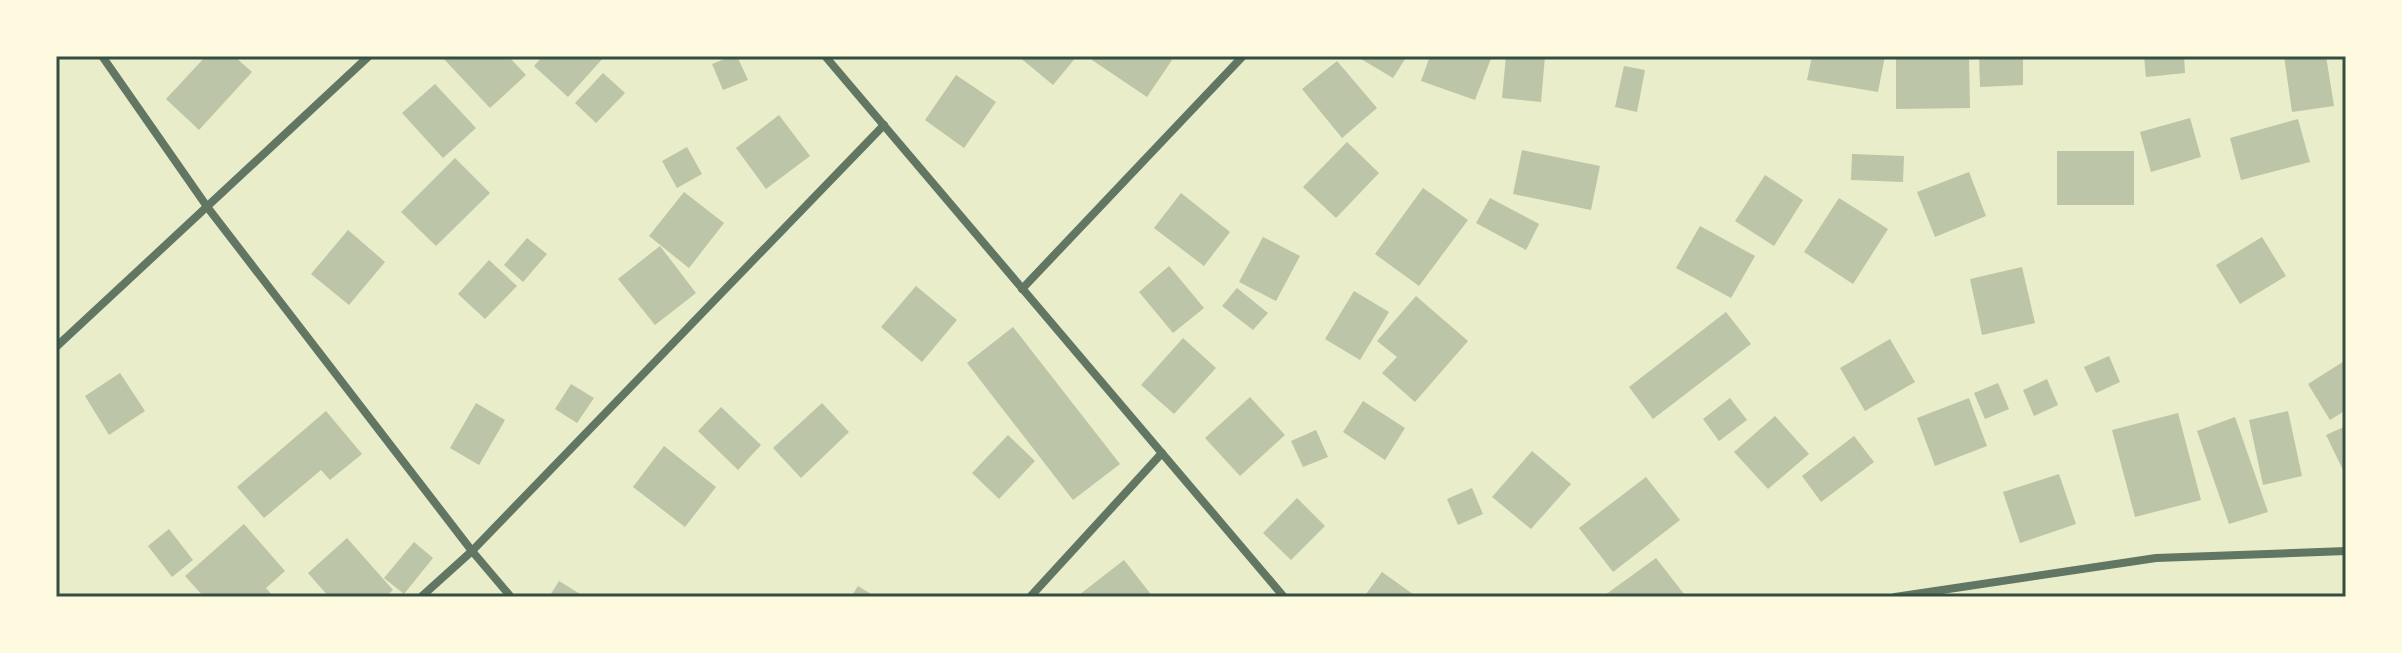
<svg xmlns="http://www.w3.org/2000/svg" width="2402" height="653" font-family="Montserrat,sans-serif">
  <rect width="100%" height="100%" fill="#e9edc9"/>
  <!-- building -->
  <g fill="#bcc5a7">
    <polygon points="206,56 234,56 252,72 199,130 166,99"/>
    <polygon points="441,56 508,56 526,75 490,108"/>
    <polygon points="543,56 605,56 568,97 534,66"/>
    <polygon points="732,56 737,56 748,80 723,90 712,64"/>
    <polygon points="1018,56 1077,56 1053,85"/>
    <polygon points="1095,56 1166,56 1172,60 1147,97 1092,60"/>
    <polygon points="1356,56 1407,56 1393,78"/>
    <polygon points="1430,56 1492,56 1475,100 1421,81"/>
    <polygon points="1506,56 1545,56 1541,102 1502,98"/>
    <polygon points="1812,56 1885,56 1878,92 1807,80"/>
    <polygon points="1969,56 1970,108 1896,109 1896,58"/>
    <polygon points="1979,56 2023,56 2023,85 1980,87"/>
    <polygon points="2144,56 2184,56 2185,73 2146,77"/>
    <polygon points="2284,56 2326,56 2334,106 2292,112"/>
    <polygon points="1337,61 1377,108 1342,138 1302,89"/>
    <polygon points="1624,66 1645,70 1637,112 1615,107"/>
    <polygon points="603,73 625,93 596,123 575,103"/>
    <polygon points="956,75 996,102 964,148 925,120"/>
    <polygon points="435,84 476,128 443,158 402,113"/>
    <polygon points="779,115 810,156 766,189 736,148"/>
    <polygon points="2190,118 2201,157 2151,172 2140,132"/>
    <polygon points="2298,119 2310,162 2241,180 2230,138"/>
    <polygon points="1347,142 1379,173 1336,218 1303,187"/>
    <polygon points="687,147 702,174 677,188 662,161"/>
    <polygon points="1522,150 1600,166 1591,210 1513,194"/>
    <rect x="2057" y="151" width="77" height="54"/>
    <polygon points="1852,154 1904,156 1903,182 1851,180"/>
    <polygon points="455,158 490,193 436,246 401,212"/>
    <polygon points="1969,172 1986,216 1935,237 1917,192"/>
    <polygon points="1765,175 1803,200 1774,246 1735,221"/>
    <polygon points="1423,188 1468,220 1419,286 1375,254"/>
    <polygon points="684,192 724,223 689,268 649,236"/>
    <polygon points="1181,193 1230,232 1204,266 1154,228"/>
    <polygon points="1490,198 1539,224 1526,250 1476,223"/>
    <polygon points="1839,198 1888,229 1853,284 1804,252"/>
    <polygon points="1700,226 1755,256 1731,298 1676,268"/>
    <polygon points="348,230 385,262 349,305 311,274"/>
    <polygon points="1263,237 1300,256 1276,301 1239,282"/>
    <polygon points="2262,237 2286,276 2240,304 2216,265"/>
    <polygon points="527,238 547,254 523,282 504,265"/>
    <polygon points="660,246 696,293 655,325 618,279"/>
    <polygon points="489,260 517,286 485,319 458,294"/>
    <polygon points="1169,266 1204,308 1173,333 1139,292"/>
    <polygon points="2022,267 2035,323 1982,335 1970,279"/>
    <polygon points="916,286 957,320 922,362 881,327"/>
    <polygon points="1237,288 1268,313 1253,330 1222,306"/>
    <polygon points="1354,291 1389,312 1360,360 1325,339"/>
    <polygon points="1416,296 1468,341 1415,402 1382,373 1397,357 1377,341"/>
    <polygon points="1726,312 1751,344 1653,419 1629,387"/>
    <polygon points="1013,327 1120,464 1073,500 967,363"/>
    <polygon points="1183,338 1216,368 1174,414 1141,385"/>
    <polygon points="1890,339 1915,382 1865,411 1840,368"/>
    <polygon points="2109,356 2120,382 2096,393 2084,367"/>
    <polygon points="2346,360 2346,410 2330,420 2308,384"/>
    <polygon points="120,373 145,411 109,435 85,396"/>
    <polygon points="2047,379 2058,405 2034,416 2023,390"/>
    <polygon points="1998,383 2009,409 1985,419 1974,393"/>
    <polygon points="571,384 594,398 577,423 555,409"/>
    <polygon points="1250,397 1285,435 1240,476 1205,438"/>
    <polygon points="1730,398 1747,420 1719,441 1703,419"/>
    <polygon points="1969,398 1987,446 1935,466 1917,418"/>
    <polygon points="1363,401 1405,428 1385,460 1343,432"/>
    <polygon points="476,403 505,420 479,465 450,448"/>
    <polygon points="822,403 849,432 801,478 773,448"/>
    <polygon points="721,407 761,445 738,470 698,431"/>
    <polygon points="326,411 362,454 330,480 321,470 264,518 237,487"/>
    <polygon points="2288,411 2302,476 2263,485 2249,420"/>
    <polygon points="2178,413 2201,500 2135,517 2112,430"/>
    <polygon points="1775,416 1809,454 1768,489 1734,452"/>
    <polygon points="2235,417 2268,512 2229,524 2197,431"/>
    <polygon points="2346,426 2346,469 2343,470 2326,435"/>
    <polygon points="1316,430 1328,457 1303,467 1291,441"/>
    <polygon points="1008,435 1035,461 999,499 972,473"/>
    <polygon points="1854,436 1874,462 1821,502 1802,476"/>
    <polygon points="664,446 716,487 685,527 633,487"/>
    <polygon points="1532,451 1571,484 1531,529 1492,497"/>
    <polygon points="2059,474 2076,524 2020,543 2003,492"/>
    <polygon points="1646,477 1680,520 1613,572 1579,528"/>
    <polygon points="1472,488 1483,514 1458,525 1447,499"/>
    <polygon points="1297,498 1325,526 1291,560 1263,533"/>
    <polygon points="244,524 285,571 266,588 274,597 204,597 185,576"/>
    <polygon points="169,529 193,560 172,577 148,546"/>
    <polygon points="347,538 393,590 385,597 329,597 308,573"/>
    <polygon points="414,542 433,558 404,594 384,578"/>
    <polygon points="1656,558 1684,594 1680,597 1606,597 1605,595"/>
    <polygon points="1124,560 1153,597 1080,597 1079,595"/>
    <polygon points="1382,572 1417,597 1364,597"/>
    <polygon points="559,581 585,597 549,597"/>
    <polygon points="858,586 876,597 851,597"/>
  </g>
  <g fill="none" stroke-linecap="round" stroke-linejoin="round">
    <!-- minor -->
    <g stroke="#617663" stroke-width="8">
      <polyline points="102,56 208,208 472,551 511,597"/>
      <polyline points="825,56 1284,597"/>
      <polyline points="1022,289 1243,56"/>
      <polyline points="56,347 369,56"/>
      <polyline points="421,597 472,551 884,125"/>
      <polyline points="1030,597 1162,453"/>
      <polyline points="1895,597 2156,558 2346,551"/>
    </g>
  </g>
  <!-- border -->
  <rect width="2402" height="653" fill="none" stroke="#fefae0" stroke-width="116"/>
  <rect x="58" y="58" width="2286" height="537" fill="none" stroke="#344e41" stroke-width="3"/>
</svg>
